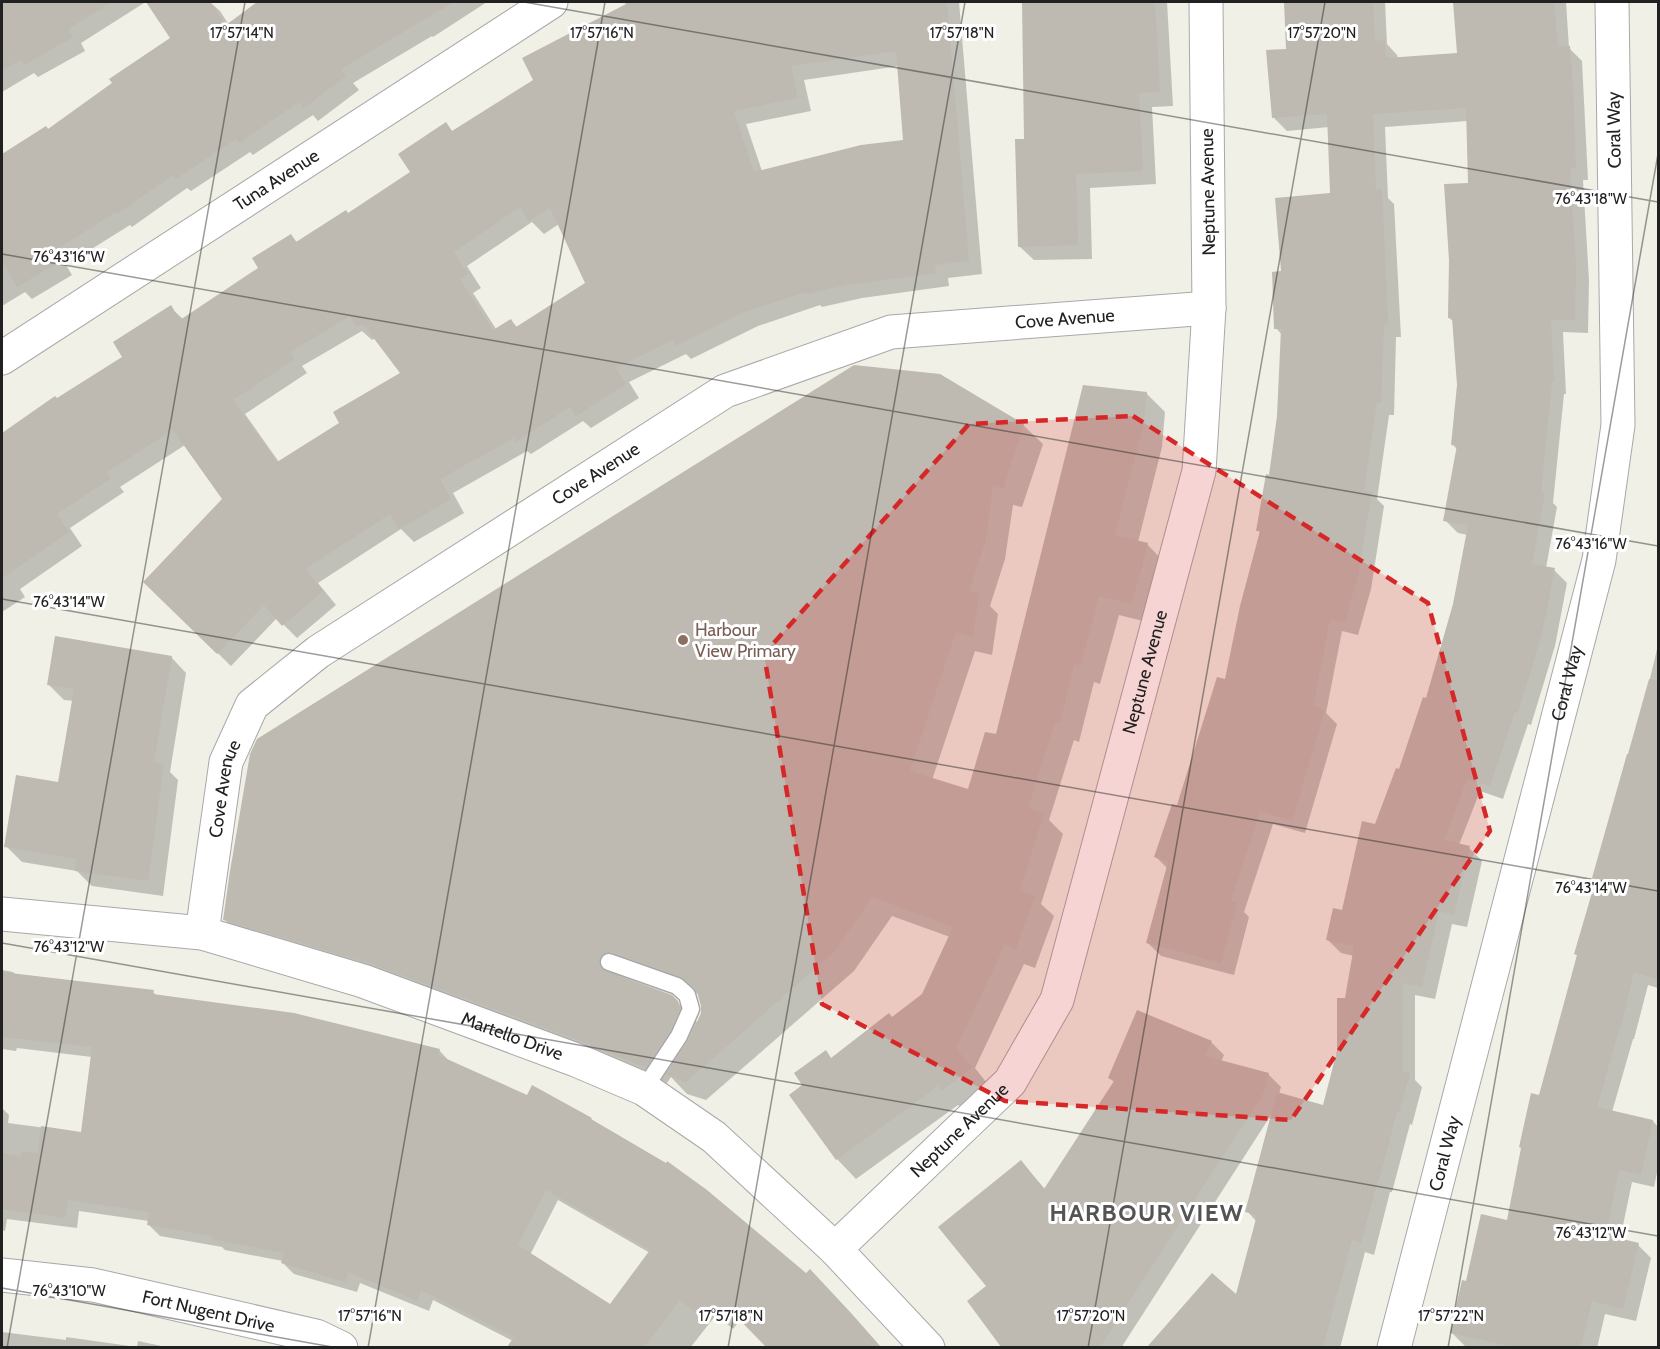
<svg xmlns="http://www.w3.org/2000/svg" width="1660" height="1349" font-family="Cabin,sans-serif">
  <rect width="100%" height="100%" fill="#f1f0e7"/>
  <!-- shadow -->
  <g fill="#0003" fill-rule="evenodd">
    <polygon points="2,2 143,2 144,3 81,43 85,51 38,77 34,73 2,92"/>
    <polygon points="200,2 210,2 220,11 229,25 259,2 487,2 433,37 432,36 353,83 359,90 318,121 313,115 253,155 250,152 191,191 187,188 132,227 130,225 66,265 72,275 32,299 25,292 2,306 2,155 46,127 49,130 172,39 164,26"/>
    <path d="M 625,2 L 959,2 L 982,274 L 948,278 L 949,286 L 862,298 L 822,307 L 820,305 L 758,326 L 691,359 L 686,354 L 629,382 L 639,398 L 591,428 L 583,421 L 531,454 L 527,451 L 453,493 L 464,513 L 414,542 L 401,529 L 318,583 L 336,605 L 297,638 L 277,618 L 231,666 L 145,582 L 223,499 L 185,445 L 120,487 L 124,492 L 70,528 L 82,546 L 20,589 L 25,597 L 2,612 L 2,435 L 55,398 L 57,400 L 124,357 L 170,307 L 183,319 L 260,269 L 291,236 L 298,243 L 348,215 L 412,173 L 446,124 L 453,132 L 535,80 L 626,5 ZM 899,66 L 905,142 L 762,171 L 746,124 L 811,111 L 804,80 ZM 532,222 L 544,234 L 559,224 L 587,284 L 518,328 L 510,320 L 496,329 L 473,293 L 481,288 L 467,266 ZM 362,331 L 372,340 L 376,338 L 403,373 L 341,423 L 279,462 L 245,414 L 307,373 L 302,366 Z"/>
    <polygon points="1024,2 1167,2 1173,106 1152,107 1156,184 1090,188 1092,259 1034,260 1019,246 1026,141"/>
    <polygon points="1285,2 1385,2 1387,44 1397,55 1398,59 1459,55 1455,2 1566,2 1569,48 1582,61 1588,180 1583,180 1589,280 1588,333 1563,332 1566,394 1564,394 1553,503 1557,507 1546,568 1554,570 1567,583 1555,646 1531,725 1528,724 1503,799 1480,791 1459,845 1469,848 1482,861 1467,927 1452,924 1435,999 1415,995 1415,1080 1422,1087 1412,1125 1410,1124 1392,1192 1390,1192 1374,1255 1365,1252 1340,1348 1149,1348 1212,1275 1237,1297 1256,1221 1247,1211 1273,1112 1121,1348 1004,1348 1000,1344 988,1287 1021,1162 1045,1189 1114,1082 1110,1078 1211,1042 1224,1055 1221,1062 1268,1074 1281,1087 1279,1094 1324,1106 1339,1051 1354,956 1341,953 1328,940 1343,912 1375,826 1400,771 1427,700 1455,604 1468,535 1458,533 1445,520 1457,449 1452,444 1458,385 1454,322 1449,318 1470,184 1468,121 1385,127 1388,198 1394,204 1401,337 1396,337 1394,415 1389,415 1377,499 1384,506 1371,589 1358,635 1342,631 1326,713 1337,724 1305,833 1273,824 1244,912 1249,917 1234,975 1161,956 1148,943 1168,869 1156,857 1178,807 1226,681 1261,534 1258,530 1270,476 1279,416 1282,335 1276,328 1283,273 1332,195 1329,127 1287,131 1274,118 1288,50"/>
    <path d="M 1146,393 L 1165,412 L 1162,447 L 1138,542 L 1147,544 L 1166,564 L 1151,623 L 1119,615 L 1100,684 L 1094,682 L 1079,742 L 1074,740 L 1049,820 L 1063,834 L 1041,904 L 1054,916 L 1035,968 L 1024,964 L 975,1068 L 990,1087 L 963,1109 L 958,1105 L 856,1179 L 837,1159 L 805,1086 L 825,1052 L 832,1059 L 893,1018 L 923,995 L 950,937 L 892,916 L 854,971 L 706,1100 L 687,1094 L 671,1077 L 665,1086 L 244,939 L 224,919 L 1023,425 L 1043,444 L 1022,507 L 1013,505 L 1005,559 L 990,606 L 998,614 L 992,655 L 975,651 L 932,780 L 968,791 L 997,736 ZM 626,971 L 633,971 L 699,994 L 703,1006 L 702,1014 L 698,1023 L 677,1002 L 619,977 Z"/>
    <polygon points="1658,645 1658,988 1648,985 1634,1039 1633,1039 1612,1112 1653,1121 1658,1127 1658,1168 1654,1187 1632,1182 1620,1240 1638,1245 1651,1258 1636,1321 1605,1314 1597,1348 1472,1348 1465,1346 1451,1332 1467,1282 1508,1222 1578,956 1575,954 1597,881 1594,877 1648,687"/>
    <polygon points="171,657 186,673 170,772 178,780 163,896 92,886 77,871 22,862 6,846 59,784 74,701 64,700 48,684"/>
    <path d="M 2,970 L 13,972 L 16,975 L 153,992 L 157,996 L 439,1050 L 450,1062 L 528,1097 L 591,1119 L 596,1124 L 806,1275 L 822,1283 L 881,1348 L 768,1348 L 741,1319 L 733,1329 L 716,1315 L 690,1348 L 513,1348 L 510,1345 L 513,1341 L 433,1300 L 429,1311 L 360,1283 L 357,1292 L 294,1274 L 283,1263 L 283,1261 L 225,1250 L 222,1247 L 160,1236 L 149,1225 L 149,1221 L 79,1211 L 77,1228 L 7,1219 L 5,1231 L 2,1230 L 2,1108 L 9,1115 L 8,1123 L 83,1133 L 92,1057 L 17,1048 L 16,1051 L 2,1049 ZM 558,1200 L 650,1253 L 610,1306 L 530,1255 Z"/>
    <polygon points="2,1332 66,1340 66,1337 137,1347 138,1341 171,1348 2,1348"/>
  </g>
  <!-- building -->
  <g fill="#beb9b1" fill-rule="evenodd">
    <polygon points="2,2 112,2 68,29 73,37 24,65 21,59 2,71"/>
    <polygon points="146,2 210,2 226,25 257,2 454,2 341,69 346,76 304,108 299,102 239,143 236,139 176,179 173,175 117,214 116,212 54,251 60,261 17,287 2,261 2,154 46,126 48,129 112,83 109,79 170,38"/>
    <path d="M 630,2 L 947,2 L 969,261 L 935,265 L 936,273 L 847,285 L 807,294 L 806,292 L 744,312 L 676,346 L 673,340 L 616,368 L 626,384 L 576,416 L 570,407 L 516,442 L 514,438 L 440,479 L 451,499 L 399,529 L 390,514 L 305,569 L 323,591 L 282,626 L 264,605 L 217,654 L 143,582 L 222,499 L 173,430 L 107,472 L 111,478 L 57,514 L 69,532 L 2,578 L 2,433 L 55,396 L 57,398 L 122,357 L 113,342 L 171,305 L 180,320 L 258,268 L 252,258 L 291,234 L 296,242 L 346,210 L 348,213 L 410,172 L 398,154 L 446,122 L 452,131 L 533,80 L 522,58 ZM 896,51 L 903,140 L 861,145 L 754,172 L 734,111 L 798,98 L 791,66 ZM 520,207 L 529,221 L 550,208 L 585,283 L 516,327 L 511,319 L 493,330 L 460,279 L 468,274 L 454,252 ZM 350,316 L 357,327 L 363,324 L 400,373 L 333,412 L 339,423 L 277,462 L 233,400 L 295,359 L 290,352 Z"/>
    <polygon points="1022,2 1155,2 1160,92 1139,93 1143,171 1076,174 1078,245 1018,247 1015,139 1024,139"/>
    <polygon points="1284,2 1373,2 1375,41 1385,40 1386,58 1457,53 1453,2 1554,2 1558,47 1570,46 1573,88 1576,168 1570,168 1576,266 1575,320 1551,320 1554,382 1552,382 1541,492 1545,493 1532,564 1555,568 1542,633 1518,713 1515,712 1490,786 1467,779 1444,840 1470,846 1454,915 1439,911 1422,987 1403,983 1402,1071 1410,1073 1399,1112 1397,1112 1379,1180 1378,1180 1361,1243 1352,1240 1323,1347 1147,1347 1212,1273 1236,1294 1257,1215 1245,1212 1277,1092 1323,1105 1337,1051 1337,998 1345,998 1354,946 1326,940 1333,908 1342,910 1362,821 1375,824 1396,768 1399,769 1423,697 1426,698 1453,604 1468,525 1443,521 1457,445 1451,445 1457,385 1452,318 1448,318 1449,260 1444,184 1468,183 1466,108 1373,114 1376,190 1382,189 1388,324 1384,325 1381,403 1377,402 1364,490 1372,492 1358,575 1345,623 1330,619 1313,706 1325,710 1292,821 1260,811 1231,901 1237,903 1221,963 1146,943 1168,862 1154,857 1172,804 1177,805 1217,677 1225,679 1240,606 1260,531 1256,531 1266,474 1269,475 1277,416 1281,329 1274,329 1272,272 1281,271 1275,198 1330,193 1327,114 1272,118 1266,50 1286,49"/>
    <polygon points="854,365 940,374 1024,424 1003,489 993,486 986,539 969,591 979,593 973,637 956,632 910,771 968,789 985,732 996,734 1083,385 1147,392 1143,427 1115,535 1148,543 1132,604 1099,596 1081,665 1074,664 1060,723 1055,722 1028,808 1044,813 1020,890 1035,896 1016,949 1005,945 956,1048 972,1067 942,1091 938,1086 836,1160 789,1095 802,1085 794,1073 826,1050 831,1058 889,1013 892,1017 922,994 953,927 872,897 835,951 686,1082 666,1075 688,1042 701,1013 701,1006 697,992 694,987 680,976 612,952 607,952 599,958 599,964 601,969 672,995 678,1001 680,1008 670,1031 646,1068 583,1042 369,963 223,920 230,871 250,754 257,739"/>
    <polygon points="55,636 172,656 154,762 164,764 148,881 75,871 76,859 4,847 16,775 58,782 74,689 47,685"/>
    <polygon points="1649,679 1659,681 1659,980 1634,972 1621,1027 1620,1026 1597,1107 1653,1120 1641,1175 1619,1170 1606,1235 1639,1243 1623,1309 1592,1301 1581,1347 1515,1347 1450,1333 1462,1280 1466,1281 1481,1214 1507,1220 1521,1148 1519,1147 1531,1093 1539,1095 1577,955 1574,954 1596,879 1592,878 1627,754 1628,754"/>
    <path d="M 2,972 L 154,990 L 153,994 L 294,1013 L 440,1049 L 438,1055 L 527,1095 L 532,1085 L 592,1118 L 591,1119 L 666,1163 L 667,1161 L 707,1190 L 806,1273 L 810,1269 L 851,1313 L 881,1347 L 766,1347 L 729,1309 L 721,1318 L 704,1304 L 697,1314 L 680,1300 L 644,1347 L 507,1347 L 514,1337 L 421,1290 L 417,1301 L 348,1272 L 346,1282 L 281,1263 L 284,1253 L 212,1239 L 212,1236 L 147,1225 L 149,1212 L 68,1200 L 65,1218 L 2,1209 L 2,1153 L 21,1157 L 21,1151 L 38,1153 L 41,1126 L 81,1132 L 92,1047 L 2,1037 ZM 546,1190 L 650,1250 L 610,1304 L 518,1245 Z"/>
    <polygon points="1137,1010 1212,1041 1205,1056 1269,1073 1264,1092 1100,1347 1001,1347 967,1301 986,1286 938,1227 1021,1160 1044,1189 1114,1081 1108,1078"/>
  </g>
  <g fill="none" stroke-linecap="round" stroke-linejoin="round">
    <!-- service casing -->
    <g stroke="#a8a8a8" stroke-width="19">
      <polyline id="service" points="609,962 677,986 687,995 691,1009 679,1036 644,1089"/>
    </g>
    <!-- minor casing -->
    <g stroke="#a8a8a8" stroke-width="35">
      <g id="minor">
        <path id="s1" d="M 2,358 L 551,2"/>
        <path id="s2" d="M 2,914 L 202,933 L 363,981 L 576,1060 L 644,1089 L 714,1137 L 835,1249 L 928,1348"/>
        <path id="s3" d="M 202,933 L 226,762 L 252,705 L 318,652 L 725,391 L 891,332 L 1209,308"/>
        <path id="s4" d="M 835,1249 L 1010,1082 L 1057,1000 L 1199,471 L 1209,308 L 1206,2"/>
        <path id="s5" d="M 2,1275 L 93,1285 L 316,1336 L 341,1348"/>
        <path id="s6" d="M 1394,1348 L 1599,560 L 1618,425 L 1612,2"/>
      </g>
    </g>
    <!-- service -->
    <use href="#service" stroke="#fff" stroke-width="16"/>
    <!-- minor -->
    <use href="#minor" stroke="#fff" stroke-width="33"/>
  </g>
  <!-- marked area -->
  <path fill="#d62828" fill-opacity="0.2" stroke="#d62828" stroke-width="4.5" stroke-dasharray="12 8" stroke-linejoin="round" d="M 1133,416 L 1428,603 L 1490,831 L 1291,1120 L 1005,1101 L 822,1004 L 764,654 L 969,424 Z"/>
  <!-- ticks -->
  <path fill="none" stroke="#212121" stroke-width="1.5" stroke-opacity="0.45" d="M 524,2 L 1658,202M 2,254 L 1658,546M 2,599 L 1658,891M 2,943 L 1658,1236M 2,1288 L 338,1348M 7,1348 L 245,2M 368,1348 L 605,2M 728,1348 L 965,2M 1088,1348 L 1325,2M 1448,1348 L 1658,154"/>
  <!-- markers -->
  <circle fill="#8d6e63" stroke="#fff" stroke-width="2" cx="683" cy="640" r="6"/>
  <g text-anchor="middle" stroke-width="6" stroke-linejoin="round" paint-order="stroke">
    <!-- street labels -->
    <g font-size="18" fill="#212121" stroke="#fff">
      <text transform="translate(1614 130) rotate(-91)" y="6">Coral Way</text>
      <text dy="6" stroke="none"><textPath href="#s1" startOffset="327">Tuna Avenue</textPath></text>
      <text transform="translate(1208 192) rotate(-91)" y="6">Neptune Avenue</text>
      <text dy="6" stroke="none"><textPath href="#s3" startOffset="1154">Cove Avenue</textPath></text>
      <text dy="6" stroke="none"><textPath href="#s3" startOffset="650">Cove Avenue</textPath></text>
      <text dy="6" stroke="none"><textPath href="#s4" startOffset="676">Neptune Avenue</textPath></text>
      <text dy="6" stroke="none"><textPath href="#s6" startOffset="687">Coral Way</textPath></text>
      <text dy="6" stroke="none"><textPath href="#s3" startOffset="146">Cove Avenue</textPath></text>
      <text dy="6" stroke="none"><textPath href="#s2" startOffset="528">Martello Drive</textPath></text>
      <text dy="6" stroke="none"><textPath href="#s4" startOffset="172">Neptune Avenue</textPath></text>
      <text dy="6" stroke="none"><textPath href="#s6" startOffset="201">Coral Way</textPath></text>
      <text dy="6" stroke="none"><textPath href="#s5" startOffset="210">Fort Nugent Drive</textPath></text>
    </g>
    <!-- education labels -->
    <g font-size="18" fill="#785e54" stroke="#fff" text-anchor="start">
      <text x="695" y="636">Harbour<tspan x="695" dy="21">View Primary</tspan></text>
    </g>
    <!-- district labels -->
    <g font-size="24" font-weight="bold" letter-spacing="1.5" fill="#545454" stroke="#fff">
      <text x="1147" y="1221">HARBOUR VIEW</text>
    </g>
  </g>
  <g font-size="15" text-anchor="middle" fill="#212121" stroke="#fff" stroke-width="6" stroke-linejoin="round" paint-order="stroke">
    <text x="242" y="38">17°57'14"N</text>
    <text x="602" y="38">17°57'16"N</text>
    <text x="962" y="38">17°57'18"N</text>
    <text x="1322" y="38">17°57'20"N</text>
    <text x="1591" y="204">76°43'18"W</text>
    <text x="69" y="262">76°43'16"W</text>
    <text x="1591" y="549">76°43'16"W</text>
    <text x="69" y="607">76°43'14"W</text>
    <text x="1591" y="893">76°43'14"W</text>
    <text x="69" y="952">76°43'12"W</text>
    <text x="1591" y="1238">76°43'12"W</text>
    <text x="69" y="1296">76°43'10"W</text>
    <text x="370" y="1321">17°57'16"N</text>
    <text x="731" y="1321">17°57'18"N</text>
    <text x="1091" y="1321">17°57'20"N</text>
    <text x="1451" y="1321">17°57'22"N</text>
  </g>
  <!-- border -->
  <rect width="1660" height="1349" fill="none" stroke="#212121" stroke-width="6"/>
</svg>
